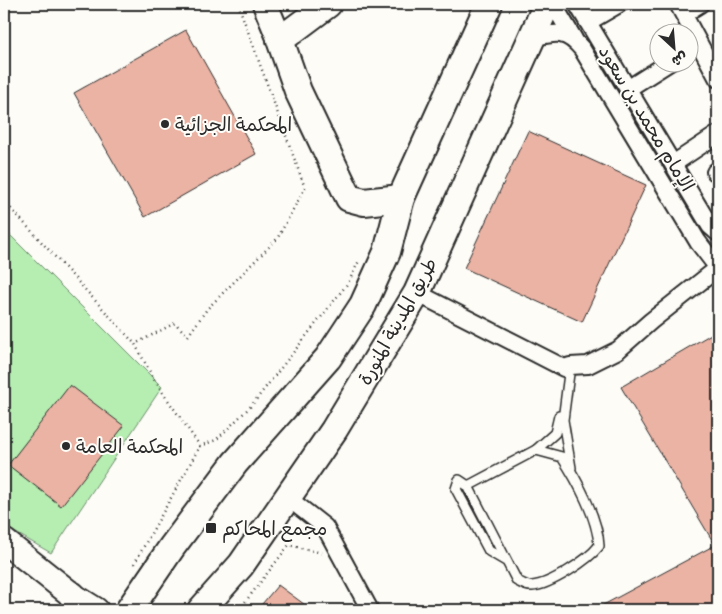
<svg xmlns="http://www.w3.org/2000/svg" width="722" height="614" font-family="'Gochi Hand','Playpen Sans Arabic',sans-serif">
  <rect width="100%" height="100%" fill="#fdfcf7"/>
  <filter id="ink" filterUnits="userSpaceOnUse"><feTurbulence type="fractalNoise" baseFrequency=".02" numOctaves="2"/><feDisplacementMap in="SourceGraphic" scale="10" xChannelSelector="R" yChannelSelector="G"/><feConvolveMatrix kernelMatrix="1 2 1 2 8 2 1 2 1" color-interpolation-filters="sRGB"/></filter>
  <g filter="url(#ink)">
    <!-- green -->
    <polygon fill="#b6eeb2" stroke="#708c6e" points="4,229 162,387 51,553 4,526"/>
    <!-- building -->
    <g fill="#ebb3a4" stroke="#2b2b2b">
      <polygon points="186,30 256,154 145,217 74,93"/>
      <polygon points="528,131 646,185 582,322 464,268"/>
      <polygon points="718,330 718,610 594,610 715,545 621,387"/>
      <polygon points="70,385 124,426 61,506 8,465"/>
      <polygon points="278,585 312,610 257,610"/>
    </g>
    <g fill="none" stroke-linecap="round" stroke-linejoin="round">
      <!-- lane casing -->
      <g stroke="#2b2b2b" stroke-width="12">
        <g id="lane">
          <polyline points="570,366 563,420 571,468"/>
          <polyline points="536,450 555,433 559,416"/>
          <path d="M 468,486 L 536,450 L 562,457 C 577,480 598,518 599,546 C 588,560 550,585 532,586 C 527,587 522,583 517,581 L 468,486 L 459,480 L 456,489 L 489,551 L 506,561"/>
        </g>
      </g>
      <!-- street casing -->
      <g stroke="#2b2b2b" stroke-width="20">
        <g id="street">
          <polyline points="553,4 574,39"/>
          <polyline points="577,4 710,226 718,233"/>
          <polyline points="678,4 718,79"/>
          <polyline points="684,14 700,4"/>
          <polyline points="588,22 619,4"/>
          <path d="M 531,38 C 554,33 565,28 582,49 L 698,242 L 718,268"/>
          <polyline points="629,88 670,62"/>
          <polyline points="673,164 718,134"/>
          <polyline points="715,172 718,170"/>
          <polyline points="417,293 564,368 570,366 588,365 618,350 651,321 718,268"/>
          <polyline points="288,498 325,527 370,610"/>
        </g>
      </g>
      <!-- secondary casing -->
      <g stroke="#2b2b2b" stroke-width="28">
        <g id="secondary">
          <polyline points="265,4 280,40"/>
          <polyline points="4,541 72,595 96,610"/>
        </g>
      </g>
      <!-- primary casing -->
      <g stroke="#2b2b2b" stroke-width="30">
        <g id="primary">
          <polyline points="328,4 280,40 298,91 349,198 364,202 401,198"/>
          <polyline points="72,595 81,610"/>
          <polyline points="129,610 172,547 235,463 328,358 363,305 387,252 401,198 489,4"/>
          <polyline points="201,610 241,565 334,430 417,293 547,4"/>
        </g>
      </g>
      <!-- path -->
      <g stroke="#2b2b2b" stroke-width="2.5" stroke-dasharray="1 4" stroke-linecap="butt">
        <polyline points="238,4 305,188 277,239 207,309 188,336 175,323 135,344 156,383 200,446 216,440 251,406 348,283 360,259"/>
        <polyline points="4,201 135,344"/>
        <polyline points="134,564 200,446"/>
        <polyline points="239,610 289,545 322,553"/>
      </g>
      <!-- lane -->
      <use href="#lane" stroke="#fdfcf7" stroke-width="9"/>
      <!-- street -->
      <use href="#street" stroke="#fdfcf7" stroke-width="16"/>
      <!-- secondary -->
      <use href="#secondary" stroke="#fdfcf7" stroke-width="24"/>
      <!-- primary -->
      <use href="#primary" stroke="#fdfcf7" stroke-width="26"/>
    </g>
  </g>
  <!-- markers -->
  <g fill="#2b2b2b" stroke="#fdfcf7" stroke-width="2">
    <circle cx="165" cy="124" r="5"/>
    <circle cx="66" cy="446" r="5"/>
    <rect x="205" y="522" width="12" height="12" rx="2.5"/>
  </g>
  <g text-anchor="middle" stroke-width="4" stroke-linejoin="round" paint-order="stroke">
    <!-- street labels -->
    <g font-size="19" fill="#2b2b2b" stroke="#fdfcf7">
      <text transform="translate(647 118) rotate(59)" y="7">الإمام محمد بن سعود</text>
      <text transform="translate(397 321) rotate(-61)" y="7">طريق المدينة المنورة</text>
    </g>
    <!-- poi labels -->
    <g font-size="19" fill="#2b2b2b" stroke="#fdfcf7" text-anchor="start">
      <text x="175" y="131">المحكمة الجزائية</text>
      <text x="76" y="453">المحكمة العامة</text>
      <text x="222" y="535">مجمع المحاكم</text>
    </g>
  </g>
  <!-- margin -->
  <rect width="722" height="614" fill="none" stroke="#fdfcf7" stroke-width="20"/>
  <rect x="10" y="10" width="702" height="594" fill="none" stroke="#2b2b2b" stroke-width="2" filter="url(#ink)"/>
  <!-- north arrow -->
  <g transform="translate(674 48) rotate(154)"><circle r="24" fill="#fdfcf7" stroke="#a9a8a5"/>
  <path d="M0-4L9 19L0 12L-9 19Z" fill="#2b2b2b"/>
  <text y="-8" font-size="14" font-weight="bold" text-anchor="middle" fill="#2b2b2b">ش</text>
  </g>
</svg>
